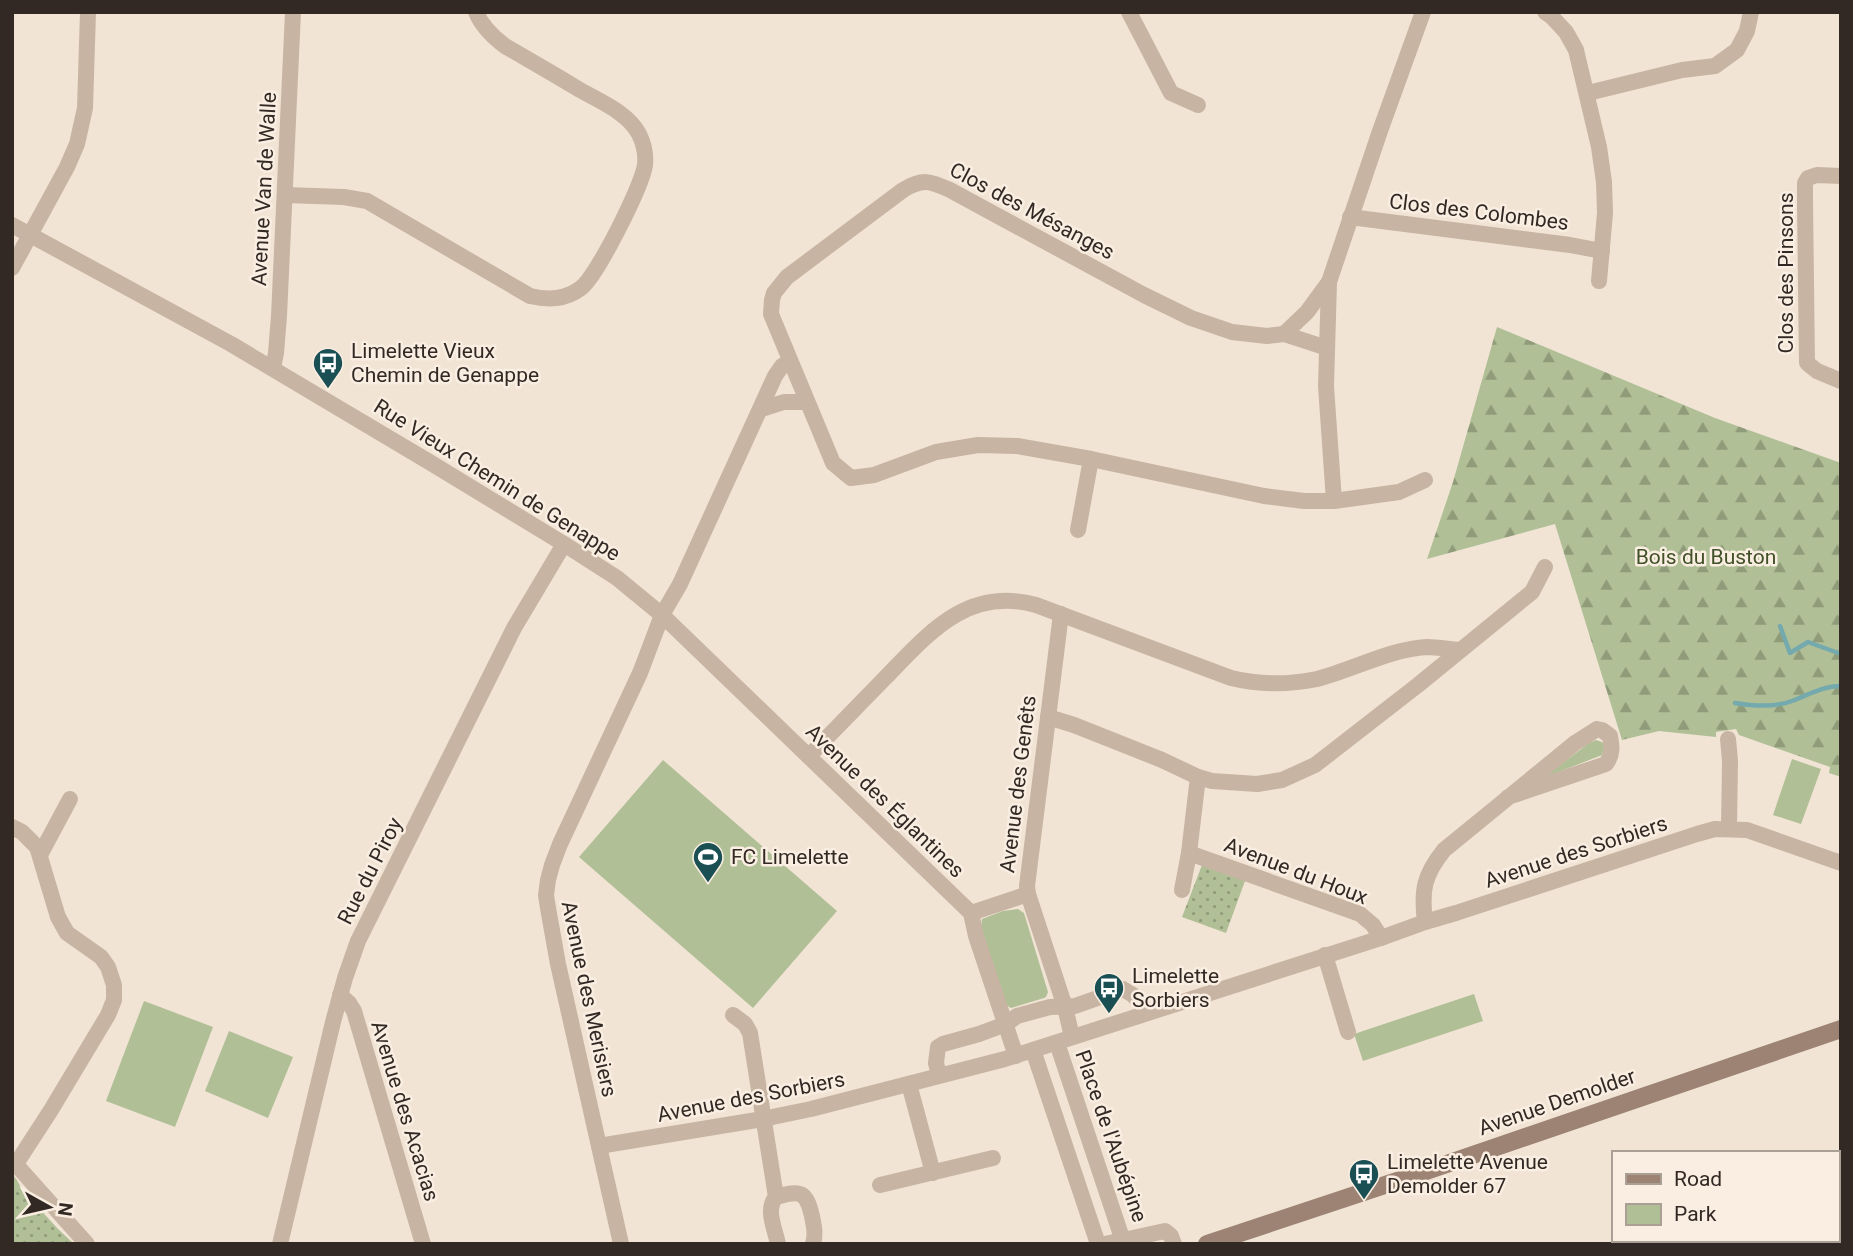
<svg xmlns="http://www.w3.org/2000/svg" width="1853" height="1256" font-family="Roboto,sans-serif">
  <defs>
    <pattern id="forest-firs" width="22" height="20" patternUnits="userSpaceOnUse" patternTransform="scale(1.75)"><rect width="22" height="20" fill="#b0bf96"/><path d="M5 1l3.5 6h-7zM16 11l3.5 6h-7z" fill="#909b7a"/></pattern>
    <pattern id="garden-dots" width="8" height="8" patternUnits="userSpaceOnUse" patternTransform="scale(1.75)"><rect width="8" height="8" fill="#b0bf96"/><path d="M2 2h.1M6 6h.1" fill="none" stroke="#909b7a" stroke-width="1.8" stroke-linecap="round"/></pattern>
  </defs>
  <rect width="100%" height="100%" fill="#f1e4d5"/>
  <!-- green -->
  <g fill="#b0bf96">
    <polygon points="1596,740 1602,742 1605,746 1602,755 1543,778 1589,743"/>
    <polygon points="1792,759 1821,769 1801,824 1773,815"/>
    <polygon points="663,760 837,911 753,1008 579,857"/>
    <path d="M 1018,909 L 1024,913 L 1048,992 L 1046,997 L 1044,998 L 1011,1008 L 1006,1005 C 1000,987 978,934 982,919 L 1003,911 Z"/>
    <polygon points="1474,994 1483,1021 1363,1061 1354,1034"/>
    <polygon points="144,1001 213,1027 175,1127 106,1101"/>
    <polygon points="229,1031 293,1057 268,1118 205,1091"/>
  </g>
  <!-- forest -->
  <polygon fill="url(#forest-firs)" points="1497,327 1715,418 1841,463 1841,777 1829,773 1830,767 1739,735 1736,729 1716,732 1716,737 1659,731 1622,740 1555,524 1427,559 1453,482"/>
  <!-- garden -->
  <g fill="url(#garden-dots)">
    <polygon points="1202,865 1245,881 1226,933 1182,917"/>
    <polygon points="12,1173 25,1193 58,1229 74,1244 12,1244"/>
  </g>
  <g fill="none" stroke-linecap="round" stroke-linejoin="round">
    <!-- stream -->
    <g stroke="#74aaae" stroke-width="4.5">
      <polyline points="1780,626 1790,653 1808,642 1841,654"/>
      <path d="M 1735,703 C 1753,706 1774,708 1792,701 C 1808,695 1823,686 1841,686"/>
    </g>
    <!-- street -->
    <g stroke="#c8b4a2" stroke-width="16">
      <polyline points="1129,12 1171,93 1198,105"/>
      <polyline points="1545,12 1551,16 1566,32 1576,50 1599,147 1604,182 1605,213 1599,281"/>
      <polyline points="1588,93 1682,70 1715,66 1737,50 1747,31 1751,12"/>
      <polyline points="1841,176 1817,175 1808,178 1805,183 1805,202 1807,363 1817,371 1841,381"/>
      <path d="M 285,195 L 344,197 L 367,201 L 530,296 C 548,300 565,300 581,288 C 597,276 642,186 645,165 C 646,155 644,144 639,134 C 627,111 596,100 575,87 C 552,73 529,60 505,46 C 493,37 482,27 476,12"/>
      <polyline points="1350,217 1570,245 1602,251"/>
      <polyline points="12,225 231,344 431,463 564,544 617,578 662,615 971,913 976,936 1016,1056"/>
      <polyline points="12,268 67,167 77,144 85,108 88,12"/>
      <polyline points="1284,334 1307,312 1329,282"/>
      <path d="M 1327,348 L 1284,334 L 1267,336 L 1232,332 L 1191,318 L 1144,295 L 950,190 C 930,181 923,178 903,190 L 787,277 L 774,293 L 772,300 L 771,314 L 833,463 L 851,478 L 874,475 L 936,452 L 978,445 L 1017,446 L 1091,459 L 1264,496 L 1304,501 L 1334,501 L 1399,492 L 1425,480"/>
      <polyline points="273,368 276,353 279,316 293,12"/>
      <polyline points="762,409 784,402 807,402"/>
      <polyline points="1334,501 1326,386 1329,282 1380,131 1423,12"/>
      <polyline points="1078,530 1091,459"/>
      <polyline points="1061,614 1027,886 1028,894 1065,1007 1072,1037"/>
      <polyline points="1048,717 1074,725 1162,760 1198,777 1212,781 1257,784 1282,780 1315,765 1418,685 1532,592 1545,567"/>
      <polyline points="1728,739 1730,761 1729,829"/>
      <path d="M 809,756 C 834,730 860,704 885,678 C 928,634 967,586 1036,605 L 1231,678 C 1260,685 1288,685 1317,679 C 1353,670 1389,649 1427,647 C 1437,647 1448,649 1459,650"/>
      <polyline points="12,827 22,832 37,847 58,917 67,933 101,957 108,967 114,985 114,1000 108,1015 51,1110 16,1164"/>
      <polyline points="1189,853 1360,914 1373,925 1381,938"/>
      <polyline points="40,855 70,799"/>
      <polyline points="1182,890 1189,853 1198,777"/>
      <polyline points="971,913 1028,894"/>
      <path d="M 1425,922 C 1421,890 1424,875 1444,850 L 1575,743 L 1597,729 L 1602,730 L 1610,736 C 1612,747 1613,754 1606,764 L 1508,797"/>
      <polyline points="1325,955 1348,1032"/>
      <polyline points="340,995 349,1003 354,1011 423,1244"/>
      <path d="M 733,1015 L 745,1024 L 750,1033 L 776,1197 C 765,1209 775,1229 778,1244"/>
      <polyline points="1057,1043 1124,1244"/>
      <polyline points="1033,1050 1098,1244"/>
      <polyline points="939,1075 936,1063 938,1047 943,1044 979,1034 1006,1024 1017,1016 1050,1007 1075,1006 1123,989 1133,995 1148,1012"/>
      <polyline points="909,1084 933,1173"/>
      <polyline points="599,1146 763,1119 811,1109 1005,1059 1381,938 1425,922 1456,913 1697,834 1715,829 1747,830 1841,863"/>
      <polyline points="12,1160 87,1244"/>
      <polyline points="880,1185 993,1158"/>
      <path d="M 776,1197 C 801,1190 806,1191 812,1216 C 814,1227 816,1234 813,1244"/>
      <polyline points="280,1244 333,1022 345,978 358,941 514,628 564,544"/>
      <polyline points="621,1244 558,964 548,908 546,895 548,880 552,865 560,844 640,673 662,615 680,584 775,376 782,366 790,361"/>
      <polyline points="1105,1244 1165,1231 1171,1236 1174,1244"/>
    </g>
    <!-- secondary -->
    <polyline stroke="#9c8373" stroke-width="18" points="1207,1244 1397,1181 1841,1029"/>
    <!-- rail -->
    <g stroke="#332924" stroke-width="4.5" stroke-dasharray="2 5" stroke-linecap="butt">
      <polyline points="1837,1194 1841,1192"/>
      <polyline points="1837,1206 1841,1204"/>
      <polyline points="1837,1234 1841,1232"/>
      <polyline points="1735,1244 1742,1240"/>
      <polyline points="1759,1244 1766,1240"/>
      <polyline points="1793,1244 1800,1240"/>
      <polyline points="1810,1244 1818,1240"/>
    </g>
  </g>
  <!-- icons -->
  <defs>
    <g id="bus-pin" transform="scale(1.575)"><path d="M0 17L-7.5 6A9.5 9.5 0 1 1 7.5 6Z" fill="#1a4f54" stroke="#f9eee1"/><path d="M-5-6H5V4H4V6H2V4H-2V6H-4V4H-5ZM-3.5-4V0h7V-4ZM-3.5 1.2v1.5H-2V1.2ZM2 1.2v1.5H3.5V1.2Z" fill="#fff"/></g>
    <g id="stadium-pin" transform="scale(1.575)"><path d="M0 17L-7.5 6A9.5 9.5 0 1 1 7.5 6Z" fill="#1a4f54" stroke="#f9eee1"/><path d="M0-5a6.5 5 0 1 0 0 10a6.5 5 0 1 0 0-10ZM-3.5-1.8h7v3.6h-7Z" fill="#fff"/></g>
  </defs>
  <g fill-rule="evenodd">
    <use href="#bus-pin" x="328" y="363"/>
    <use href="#stadium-pin" x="708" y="857"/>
    <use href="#bus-pin" x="1109" y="988"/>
    <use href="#bus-pin" x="1364" y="1174"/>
  </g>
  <g text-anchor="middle" stroke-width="5" stroke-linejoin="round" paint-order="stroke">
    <!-- street labels -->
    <g font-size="21" fill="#332924" stroke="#f9eee1">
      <text transform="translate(264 189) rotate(-87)" y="7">Avenue Van de Walle</text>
      <text transform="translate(1032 211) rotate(28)" y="7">Clos des Mésanges</text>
      <text transform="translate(1479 212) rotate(7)" y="7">Clos des Colombes</text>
      <text transform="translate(1786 273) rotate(-90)" y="7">Clos des Pinsons</text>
      <text transform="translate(497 480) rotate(32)" y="7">Rue Vieux Chemin de Genappe</text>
      <text transform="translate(1018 784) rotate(-83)" y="7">Avenue des Genêts</text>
      <text transform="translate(885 801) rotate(44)" y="7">Avenue des Églantines</text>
      <text transform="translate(1576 852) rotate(-18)" y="7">Avenue des Sorbiers</text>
      <text transform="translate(370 871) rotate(-63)" y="7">Rue du Piroy</text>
      <text transform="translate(1296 871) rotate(21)" y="7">Avenue du Houx</text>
      <text transform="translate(589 999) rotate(78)" y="7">Avenue des Merisiers</text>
      <text transform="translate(751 1097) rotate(-11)" y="7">Avenue des Sorbiers</text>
      <text transform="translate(1557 1102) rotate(-19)" y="7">Avenue Demolder</text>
      <text transform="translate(405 1111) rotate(73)" y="7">Avenue des Acacias</text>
      <text transform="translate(1111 1136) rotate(71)" y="7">Place de l'Aubépine</text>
    </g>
    <!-- poi labels -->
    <g font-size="21" fill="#332924" stroke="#f9eee1" text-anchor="start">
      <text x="351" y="358">Limelette Vieux<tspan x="351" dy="24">Chemin de Genappe</tspan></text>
      <text x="731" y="864">FC Limelette</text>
      <text x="1132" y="983">Limelette<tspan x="1132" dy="24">Sorbiers</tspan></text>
      <text x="1387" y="1169">Limelette Avenue<tspan x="1387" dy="24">Demolder 67</tspan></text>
    </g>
    <!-- park labels -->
    <g font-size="21" fill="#415128" stroke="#f9eee1">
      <text x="1706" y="564">Bois du Buston</text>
    </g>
  </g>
  <!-- border -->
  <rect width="1853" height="1256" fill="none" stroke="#332924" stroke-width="28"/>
  <!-- legend -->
  <rect x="1612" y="1151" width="228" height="91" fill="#f9eee1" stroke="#aa9f95" stroke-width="2"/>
  <rect x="1626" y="1174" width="35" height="10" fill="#9c8373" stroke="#aa9f95" stroke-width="2"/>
  <text x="1674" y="1186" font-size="21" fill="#332924">Road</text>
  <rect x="1626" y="1204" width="35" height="21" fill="#b0bf96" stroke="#aa9f95" stroke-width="2"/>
  <text x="1674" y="1221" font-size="21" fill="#332924">Park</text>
  <!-- north arrow -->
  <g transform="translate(49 1207) rotate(98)" stroke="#f9eee1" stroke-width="5" paint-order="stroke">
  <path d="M0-5L12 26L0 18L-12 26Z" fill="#332924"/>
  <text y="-10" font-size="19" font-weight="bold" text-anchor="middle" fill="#332924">N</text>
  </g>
</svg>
